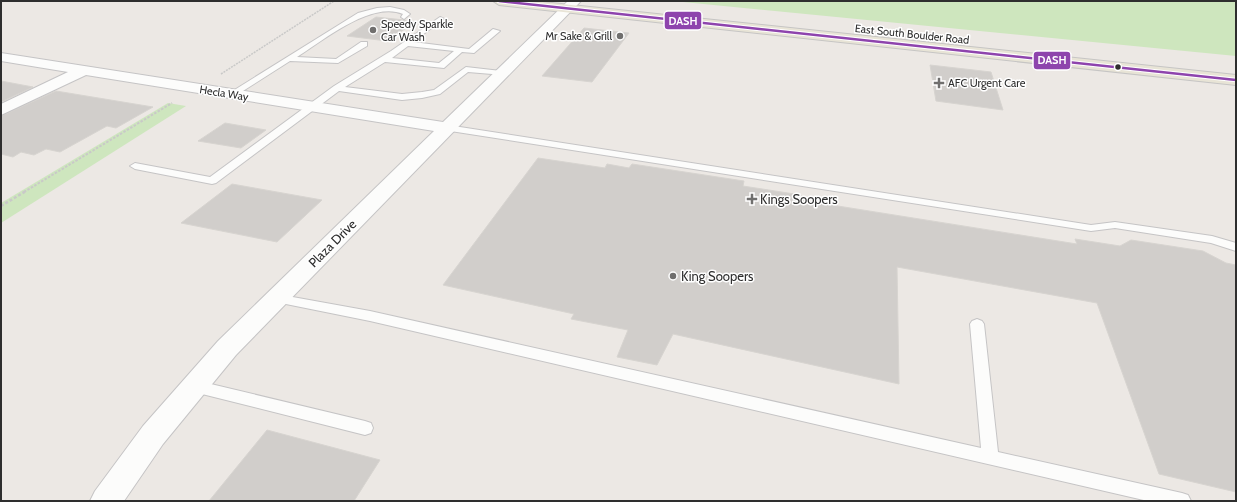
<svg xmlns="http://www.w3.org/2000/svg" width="1237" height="502" font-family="Cabin,sans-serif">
  <rect width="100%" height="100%" fill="#ece8e4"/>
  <!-- green -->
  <g fill="#cee6be">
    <polygon points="673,1 1236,1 1236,56"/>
    <polygon points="168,103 186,106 1,223 1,203"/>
  </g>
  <!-- building -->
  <g fill="#d1cecb" stroke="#d7d4d0">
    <polygon points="376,17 404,20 415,22 387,41 347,36"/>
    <polygon points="584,28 629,33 592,82 542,76"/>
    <polygon points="930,65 991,72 1003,110 936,101"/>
    <polygon points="1,81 33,87 1,102"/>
    <polygon points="56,91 153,107 116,128 107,126 60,152 46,149 34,155 21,152 13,157 1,154 1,116"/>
    <polygon points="225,123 266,130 241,148 198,141"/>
    <polygon points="538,158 605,168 607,164 629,168 632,164 744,181 743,186 801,195 800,200 1077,244 1075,239 1120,246 1131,240 1203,251 1226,263 1236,265 1236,492 1159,474 1097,303 897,267 899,384 673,334 657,365 617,357 628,330 571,319 574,314 443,285"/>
    <polygon points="232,184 322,200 277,242 181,223"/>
    <polygon points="267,430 380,460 354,501 209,501"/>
  </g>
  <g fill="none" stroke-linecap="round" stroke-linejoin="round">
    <!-- service casing -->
    <g stroke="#c5c4c5" stroke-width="2">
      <g id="service">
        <path d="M 390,7 L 404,10 L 410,14 L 404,19 L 401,17 L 403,14 C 372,0 322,41 297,57 L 336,59 L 361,42 L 367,42 L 367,46 L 338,63 L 290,61 L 235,96 L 229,96 L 228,94 L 358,13 L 377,8 Z"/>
        <path d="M 440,17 L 444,19 L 442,20 L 413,42 L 469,49 L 493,29 L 500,31 L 474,53 L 462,52 L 444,68 L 385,62 L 345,87 L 402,94 L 422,92 L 434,90 L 466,67 L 501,71 L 504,71 L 504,75 L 468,72 L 440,94 L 422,98 L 402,100 L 339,91 L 216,183 L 212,184 L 135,169 L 130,166 L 135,163 L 210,177 L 334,86 L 391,51 ZM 408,46 L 454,51 L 439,63 L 392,58 Z"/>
        <polygon points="447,125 1091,225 1115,222 1212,236 1236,243 1236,251 1211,243 1115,228 1091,231 444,130 442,128"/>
        <polygon points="276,294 370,311 981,448 970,324 972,321 977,319 982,321 984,324 998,452 1182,493 1188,495 1191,501 1148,501 370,321 271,301 269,298 271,295"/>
        <polygon points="194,380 365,421 371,423 373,428 371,433 365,435 194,392 189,390 187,386 189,382"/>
      </g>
    </g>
    <!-- minor casing -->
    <g stroke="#c5c4c5" stroke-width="2">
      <polygon id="minor" points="568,1 581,1 236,355 163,444 124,501 90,501 95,491 143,426 218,341 434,131 86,75 1,115 1,104 68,72 1,61 1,53 443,122"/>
    </g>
    <!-- primary casing -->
    <g stroke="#c6c5c4" stroke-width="2">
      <polygon id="primary" points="493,1 533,1 1236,75 1236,85 499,5"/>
    </g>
    <!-- path-far2 -->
    <polyline stroke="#c9c9c8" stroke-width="1.5" stroke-dasharray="2 1" stroke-linecap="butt" points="221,74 334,1"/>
    <!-- path-far1 -->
    <polyline stroke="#c9c9c8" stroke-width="2" stroke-dasharray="2.5 1.5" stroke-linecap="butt" points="24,192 172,103"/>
    <!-- path -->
    <polyline stroke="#c9c9c8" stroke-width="2.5" stroke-dasharray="3 2" stroke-linecap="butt" points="1,206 26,191"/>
    <!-- service -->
    <use href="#service" fill="#fcfcfb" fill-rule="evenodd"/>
    <!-- minor -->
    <use href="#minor" fill="#fcfcfb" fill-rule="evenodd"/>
    <!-- primary -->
    <use href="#primary" fill="#e8e4d6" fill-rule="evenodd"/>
    <!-- bus-1 casing -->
    <g stroke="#fff" stroke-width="4.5">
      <polyline id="bus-1" points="499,1 1236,80"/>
    </g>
    <!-- bus-1 -->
    <use href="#bus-1" stroke="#8e44ad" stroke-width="2.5"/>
  </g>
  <!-- markers -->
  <g fill="#706f6e" stroke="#fff" stroke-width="1.5">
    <circle cx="373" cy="30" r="4"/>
    <circle cx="620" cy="36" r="4"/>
    <path d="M937 77h4v4h4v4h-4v4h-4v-4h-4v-4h4z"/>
    <path d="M750 193h4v4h4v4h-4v4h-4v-4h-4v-4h4z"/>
    <circle cx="673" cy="276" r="4"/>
  </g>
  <circle fill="#2e2e2e" stroke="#fff" stroke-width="1.5" cx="1118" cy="67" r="3.5"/>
  <g text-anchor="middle" stroke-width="3" stroke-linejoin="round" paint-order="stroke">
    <!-- far-poi labels -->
    <g font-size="11" fill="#2e2e2e" stroke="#fff" text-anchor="start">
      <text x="381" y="28">Speedy Sparkle<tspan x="381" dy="13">Car Wash</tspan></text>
      <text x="612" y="40" text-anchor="end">Mr Sake &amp; Grill</text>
      <text x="948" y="87">AFC Urgent Care</text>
    </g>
    <!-- far-street labels -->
    <g font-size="11" fill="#2e2e2e" stroke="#fff">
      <text transform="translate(912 34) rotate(6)" y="4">East South Boulder Road</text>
      <text transform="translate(224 93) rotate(9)" y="4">Hecla Way</text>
    </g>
    <!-- poi labels -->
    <g font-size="13" fill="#2e2e2e" stroke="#fff" text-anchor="start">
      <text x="760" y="204">Kings Soopers</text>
      <text x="681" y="281">King Soopers</text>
    </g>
    <!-- street labels -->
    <g font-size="13" fill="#2e2e2e" stroke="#fff">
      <text transform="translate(332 243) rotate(-45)" y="5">Plaza Drive</text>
    </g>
  </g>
  <g stroke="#fff" stroke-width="1.5">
    <rect x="664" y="11" width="38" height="19" rx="4" fill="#8e44ad"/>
    <rect x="1033" y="51" width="38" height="19" rx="4" fill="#8e44ad"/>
  </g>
  <g font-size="11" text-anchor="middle" font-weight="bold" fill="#fff">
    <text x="683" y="25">DASH</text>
    <text x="1052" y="64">DASH</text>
  </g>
  <!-- border -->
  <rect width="1237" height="502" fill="none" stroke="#2e2e2e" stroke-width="4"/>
</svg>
